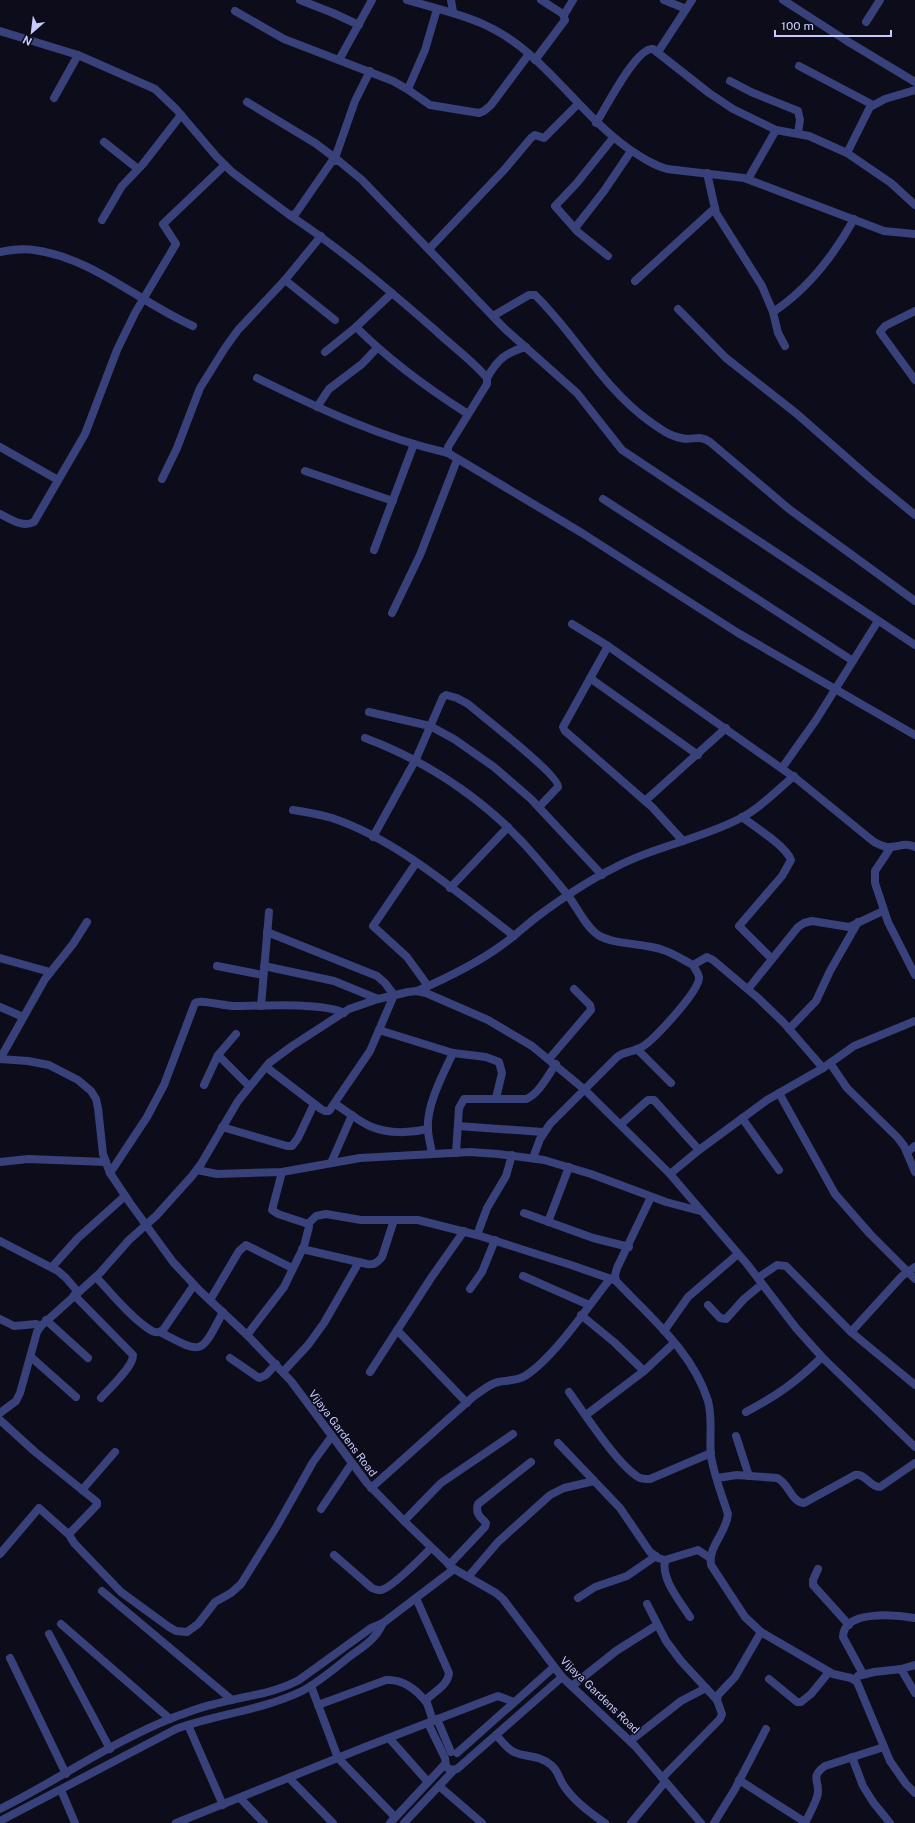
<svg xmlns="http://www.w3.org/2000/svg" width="915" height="1823" font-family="'Public Sans',sans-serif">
  <rect width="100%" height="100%" fill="#0c0c1b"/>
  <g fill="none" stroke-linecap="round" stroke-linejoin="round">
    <!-- minor -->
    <g stroke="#384179" stroke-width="8">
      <polyline points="300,0 333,13 359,25"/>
      <path d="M 407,0 C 455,14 489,19 528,53 C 564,84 590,121 629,149 C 641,157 653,165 667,169 L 744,178 L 884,231 L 915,234"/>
      <polyline points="451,0 453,12"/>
      <polyline points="664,0 686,9"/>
      <polyline points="783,0 847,41 915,82"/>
      <polyline points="235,11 284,39 393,81 407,89 430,105 479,113 484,111 491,105 529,54"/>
      <polyline points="564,15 573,0"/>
      <polyline points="866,22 880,0"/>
      <polyline points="0,31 78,55 155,89 176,109 216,156 232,172 291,216 296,213 330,164 332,161 339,161 362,180 505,329 577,393 622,450 915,645"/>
      <polyline points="658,52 692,0"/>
      <polyline points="339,60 372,0"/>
      <polyline points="535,60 565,20 563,14 541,0"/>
      <polyline points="799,66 873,105"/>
      <polyline points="730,81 751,92 798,111 800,120 798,133"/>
      <polyline points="408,89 425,50 437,9"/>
      <polyline points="54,98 78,55"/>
      <polyline points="247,102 315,143 339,161"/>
      <path d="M 596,123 C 606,108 636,47 653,49 L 709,93 L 733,109 L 776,130 L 809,136 L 847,153 L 891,183 L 915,205"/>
      <polyline points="104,142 138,169"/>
      <polyline points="847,153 870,107 885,99 915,90"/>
      <polyline points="335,158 355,101 370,71"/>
      <polyline points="707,173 716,213 762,286 773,312 778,333 785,346"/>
      <polyline points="748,179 776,130"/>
      <path d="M 291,216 C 342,250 389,290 435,330 C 452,346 472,360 487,378 L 487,384 L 448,447 L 448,453 L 582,533 L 738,633 L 915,735"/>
      <polyline points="102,220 122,186 143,164 181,115"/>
      <polyline points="575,228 604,191 631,151"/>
      <polyline points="429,249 504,170 531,138 535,135 544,138 578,104"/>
      <path d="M 0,252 C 11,250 22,248 34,250 C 93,258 139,302 193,326"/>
      <polyline points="608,256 578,232 555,206 576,184 613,138"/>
      <polyline points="285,280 335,320"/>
      <polyline points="635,281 715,208"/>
      <polyline points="678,309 726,358 797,414 870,478 915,515"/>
      <polyline points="915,311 885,326 880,332 915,380"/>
      <path d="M 773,312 C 808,289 834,255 854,219"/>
      <path d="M 493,316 L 529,295 L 535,295 C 577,336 601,386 649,421 C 659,428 669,436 681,438 C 693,441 699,434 710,442 L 789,509 L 915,601"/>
      <path d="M 356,327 C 390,361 427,388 468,414"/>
      <polyline points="325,352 356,327 392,293"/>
      <path d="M 257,378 C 318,408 381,438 448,453"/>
      <path d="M 487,378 C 497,360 506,352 526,347"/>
      <polyline points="317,407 329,389 362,364 377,348"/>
      <polyline points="0,447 58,480"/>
      <polyline points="305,471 393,501"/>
      <polyline points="162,479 177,448 200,388 225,348 238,330 285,280 321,236"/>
      <polyline points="603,499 853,661"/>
      <path d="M 0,514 C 11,519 22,528 34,522 L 85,434 L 117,350 L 135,313 L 176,244 L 163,224 L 225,165"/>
      <polyline points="374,550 414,444"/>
      <polyline points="392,613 420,555 457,460"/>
      <path d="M 572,624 L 608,646 L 798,780 L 874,842 C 879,844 883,847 889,847 C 899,847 905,842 915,847"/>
      <polyline points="608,646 563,727 565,731 652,807 683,841"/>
      <polyline points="590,678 698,755"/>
      <polyline points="369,712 430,726 454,739 494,767 531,799 602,875"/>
      <path d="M 365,738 C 432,763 494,806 540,862 C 550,874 560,885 569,897 C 578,909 586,927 598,935 C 614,945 644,943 663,950 C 673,953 683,960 693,965 L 707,957 L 713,960 L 758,998 L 783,1022 L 823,1068"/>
      <polyline points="782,768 816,720 878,621"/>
      <polyline points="645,801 726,728"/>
      <path d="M 293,810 C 306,812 319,814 332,818 C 398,840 459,894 514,936"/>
      <path d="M 742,817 C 755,827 786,846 791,860 L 782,876 L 739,926 L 772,959"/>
      <path d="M 373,837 L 416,759 L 443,697 L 446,695 L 457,698 L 468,704 C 481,715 560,776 558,787 L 539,807"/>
      <polyline points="891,847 875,871 875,883 888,922 915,975"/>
      <polyline points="416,863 373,926 407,957 428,986"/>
      <polyline points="450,888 508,827"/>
      <polyline points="0,958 50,972"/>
      <polyline points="217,966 263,975"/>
      <polyline points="264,966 334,981 378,999"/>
      <polyline points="748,989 798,927 804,923 812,921 849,927 883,911"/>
      <path d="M 417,991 C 447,978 476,964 502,945 C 515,936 526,925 538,916 C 561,899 586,882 612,869 C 652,847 698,840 739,819 C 759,809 776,791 794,776"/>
      <polyline points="261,1006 269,912"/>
      <polyline points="0,1007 23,1017"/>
      <polyline points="789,1029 816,1001 830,971 858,922"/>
      <polyline points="379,1030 453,1053 486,1057 499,1062 502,1073 496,1098"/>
      <polyline points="637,1049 671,1083"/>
      <polyline points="218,1055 249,1086"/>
      <polyline points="0,1059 28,1061 49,1065 78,1080 91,1091 96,1099 98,1108 103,1154 110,1173 130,1203 173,1262 200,1291 247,1335 291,1381 367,1483 404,1521 454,1569 496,1593 503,1599 562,1677 635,1746 701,1823"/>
      <polyline points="0,1059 45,979 73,944 87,922"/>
      <polyline points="549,1059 591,1010 590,1005 574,989"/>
      <polyline points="830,1063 847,1088 898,1138 904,1146 915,1172"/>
      <polyline points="266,1067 321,1109 325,1111 329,1111 370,1051 394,995 385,983 377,976 267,932"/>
      <polyline points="204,1085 218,1055 236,1034"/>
      <polyline points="779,1093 835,1194 870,1234 915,1279"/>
      <path d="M 335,1104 C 347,1111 359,1122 372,1127 C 389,1134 411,1133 428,1129"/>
      <polyline points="742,1118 779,1170"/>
      <polyline points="621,1124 648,1100 654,1100 699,1150"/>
      <polyline points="458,1126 543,1132"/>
      <polyline points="222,1127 287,1146 292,1146 298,1138 314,1104"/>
      <polyline points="907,1152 915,1146"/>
      <path d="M 456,1153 L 459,1108 L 464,1099 L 526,1099 C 539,1094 548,1075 556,1064"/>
      <path d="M 432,1154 C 431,1146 428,1137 428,1129 C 426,1106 443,1074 453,1053"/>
      <path d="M 533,1158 L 540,1139 L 550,1124 L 617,1057 C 625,1051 634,1052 642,1047 C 654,1040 699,991 699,978 C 699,974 695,969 693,965"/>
      <polyline points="0,1162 28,1159 106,1162"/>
      <polyline points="331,1163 352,1115"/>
      <polyline points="197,1170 217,1174 282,1172 360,1158 470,1152 498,1154 544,1160 591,1174 666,1202 700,1211"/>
      <path d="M 110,1173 L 147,1117 L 164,1085 L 195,1003 C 200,999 224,1006 234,1006 C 259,1006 323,1002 344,1013"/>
      <polyline points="670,1174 699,1150 767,1100 823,1068 854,1046 915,1021"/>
      <path d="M 651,1197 L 617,1268 L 615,1275 L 616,1281 C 650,1317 693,1352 708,1401 C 713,1419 709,1438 711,1456 C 714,1475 722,1496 728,1514 C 726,1534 708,1546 711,1565 L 745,1617 L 761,1632 L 833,1674 L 851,1678 L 857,1682 L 890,1761 L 906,1784 L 915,1793"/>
      <polyline points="524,1213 593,1238 629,1247"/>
      <polyline points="548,1222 569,1167"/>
      <polyline points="308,1224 316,1216 326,1214 361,1220 418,1220 477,1235 571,1265 614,1280"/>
      <polyline points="477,1235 487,1208 506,1176 512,1155"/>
      <polyline points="0,1241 58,1271 66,1278 78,1292"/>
      <path d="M 302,1249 L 367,1264 C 374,1265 377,1263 382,1257 L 394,1220"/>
      <polyline points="52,1267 78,1238 125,1196"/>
      <polyline points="523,1276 589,1305"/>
      <path d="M 96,1277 C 111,1293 133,1320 152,1331 C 156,1333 159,1333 163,1330 L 194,1285"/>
      <polyline points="758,1278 777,1265 786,1266 851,1332 915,1385"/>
      <polyline points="470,1289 482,1272 495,1240"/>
      <path d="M 74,1295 L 133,1355 C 134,1366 108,1390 101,1398"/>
      <polyline points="210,1300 239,1251 246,1245 292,1268"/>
      <polyline points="708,1305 720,1318 726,1319 744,1299 762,1284"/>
      <polyline points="581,1315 614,1342 644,1371"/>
      <polyline points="0,1319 14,1326 36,1324 41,1326"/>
      <polyline points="46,1320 88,1358"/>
      <polyline points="397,1330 467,1403"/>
      <polyline points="664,1331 688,1297 738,1254"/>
      <path d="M 160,1332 C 204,1355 200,1355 223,1312"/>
      <polyline points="851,1332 902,1276 915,1267"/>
      <polyline points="247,1335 284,1287 304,1246 309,1227 308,1224 278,1214 272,1210 282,1172"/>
      <polyline points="31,1357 76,1397"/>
      <polyline points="230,1358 259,1378 266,1375 276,1364"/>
      <polyline points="283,1372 308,1345 324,1323 359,1262"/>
      <polyline points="370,1372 431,1278 464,1231"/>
      <path d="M 569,1392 C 584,1413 619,1467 640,1478 C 643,1479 647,1479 650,1479 L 711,1453"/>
      <path d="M 746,1412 C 778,1395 796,1382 822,1357"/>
      <polyline points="0,1413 16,1401 20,1393 37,1332 41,1326 100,1273 129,1240 156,1216 192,1176 201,1164 238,1101 269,1063 292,1046 349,1009 378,999 408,992 417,991 426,993 488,1020 532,1046 585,1090 670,1174 747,1264 796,1328 822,1357 915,1447"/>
      <polyline points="586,1415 644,1371 674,1343"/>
      <polyline points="0,1420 34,1451 97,1502 97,1505 70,1533 67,1533 39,1508 0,1554"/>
      <polyline points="736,1436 749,1476"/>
      <polyline points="558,1443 620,1508 650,1552 658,1558 665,1560 698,1550 710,1558"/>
      <path d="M 717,1478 L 737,1475 L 777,1478 C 789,1483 791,1502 804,1503 L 855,1475 C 866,1473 869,1487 880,1487 L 915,1463"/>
      <path d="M 371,1488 L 474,1396 C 482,1391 489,1384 498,1382 C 508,1380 516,1381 525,1376 C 554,1358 588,1306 610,1279"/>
      <polyline points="82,1490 115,1452"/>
      <polyline points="321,1509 352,1463"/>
      <polyline points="404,1521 441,1483 513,1434"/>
      <polyline points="68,1533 74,1543 121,1592 169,1627 176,1631 187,1632 198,1624 215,1602 231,1593 241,1584 277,1526 313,1462 332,1436"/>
      <path d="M 334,1555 L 372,1588 C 375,1589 378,1591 381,1590 C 392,1588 422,1557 431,1548"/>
      <path d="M 665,1560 C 661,1580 680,1601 690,1617"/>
      <path d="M 449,1565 L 485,1527 L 486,1523 C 480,1517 475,1513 478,1504 L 531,1462"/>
      <polyline points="818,1569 813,1580 813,1585 849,1625"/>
      <polyline points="468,1577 498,1542 550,1495 564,1488 594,1481"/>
      <polyline points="102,1591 232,1700"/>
      <path d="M 416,1598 L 449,1673 C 448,1685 435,1691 427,1699 L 427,1703 L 433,1721"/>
      <polyline points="578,1598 595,1587 627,1576 656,1556"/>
      <polyline points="647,1604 666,1641 681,1661 717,1700"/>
      <polyline points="61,1624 170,1719"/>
      <polyline points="49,1634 110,1749"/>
      <polyline points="10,1658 66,1774"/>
      <polyline points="901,1669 915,1665"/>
      <path d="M 863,1674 L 843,1637 C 843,1609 898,1615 915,1618"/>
      <polyline points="858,1676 874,1672 901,1669 915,1693"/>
      <polyline points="769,1679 797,1702 801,1702 811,1694 829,1672"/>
      <polyline points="311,1686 338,1758 395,1817"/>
      <polyline points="572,1686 616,1651 657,1625"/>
      <path d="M 318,1705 L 386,1680 C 403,1679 417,1690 427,1703"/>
      <polyline points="437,1719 451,1752"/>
      <polyline points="428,1723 445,1758 446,1767 451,1770 457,1769 562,1677"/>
      <polyline points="188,1725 223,1805"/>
      <path d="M 496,1735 C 501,1740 507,1749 514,1752 C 526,1758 538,1754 551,1765 C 558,1770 559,1779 564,1786 C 574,1801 590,1813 605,1823"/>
      <polyline points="389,1738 428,1782"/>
      <polyline points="630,1741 681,1701 706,1688"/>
      <polyline points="457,1753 554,1667"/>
      <polyline points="852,1757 863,1786 873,1802 890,1823"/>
      <polyline points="289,1778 333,1823"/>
      <polyline points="662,1778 720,1719 722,1714 717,1700 718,1695 735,1677 761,1632"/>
      <polyline points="739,1780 805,1822"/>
      <polyline points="439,1786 482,1823"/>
      <polyline points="61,1790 75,1823"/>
      <polyline points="240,1798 264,1823"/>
      <path d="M 0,1809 C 58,1780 112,1742 172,1718 C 186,1713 200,1707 215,1704 C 244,1696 273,1694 299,1680 L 371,1628 L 383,1623 L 454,1569"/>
      <path d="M 0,1821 L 176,1729 C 217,1714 263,1710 302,1691 C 319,1682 334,1669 349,1657 C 364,1646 375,1640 383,1623"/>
      <polyline points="176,1823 365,1747 490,1699 498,1696 514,1702"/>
      <polyline points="390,1823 445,1764"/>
      <polyline points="404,1823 454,1770"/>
      <polyline points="631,1823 665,1782"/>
      <polyline points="714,1823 735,1789 766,1729"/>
      <path d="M 805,1823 C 809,1815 814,1806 817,1797 C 822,1782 808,1778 825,1766 L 884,1747"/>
    </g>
  </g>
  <g text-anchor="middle" stroke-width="3" stroke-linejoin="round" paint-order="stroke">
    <!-- street labels -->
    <g font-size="11" fill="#c8cbfd" stroke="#0c0c1b">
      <text transform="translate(343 1433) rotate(53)" y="4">Vijaya Gardens Road</text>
      <text transform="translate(600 1695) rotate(44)" y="4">Vijaya Gardens Road</text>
    </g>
  </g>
  <!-- north arrow -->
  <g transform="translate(32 32) rotate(208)" stroke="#0c0c1b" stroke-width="3" paint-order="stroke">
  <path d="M0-3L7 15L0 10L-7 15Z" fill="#c8cbfd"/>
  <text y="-6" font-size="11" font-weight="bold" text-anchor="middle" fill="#c8cbfd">N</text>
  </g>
  <!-- scale -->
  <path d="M775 30v6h116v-6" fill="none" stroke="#c8cbfd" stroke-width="2"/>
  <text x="781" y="30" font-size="12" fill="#c8cbfd" stroke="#0c0c1b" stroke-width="3" paint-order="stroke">100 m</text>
</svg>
